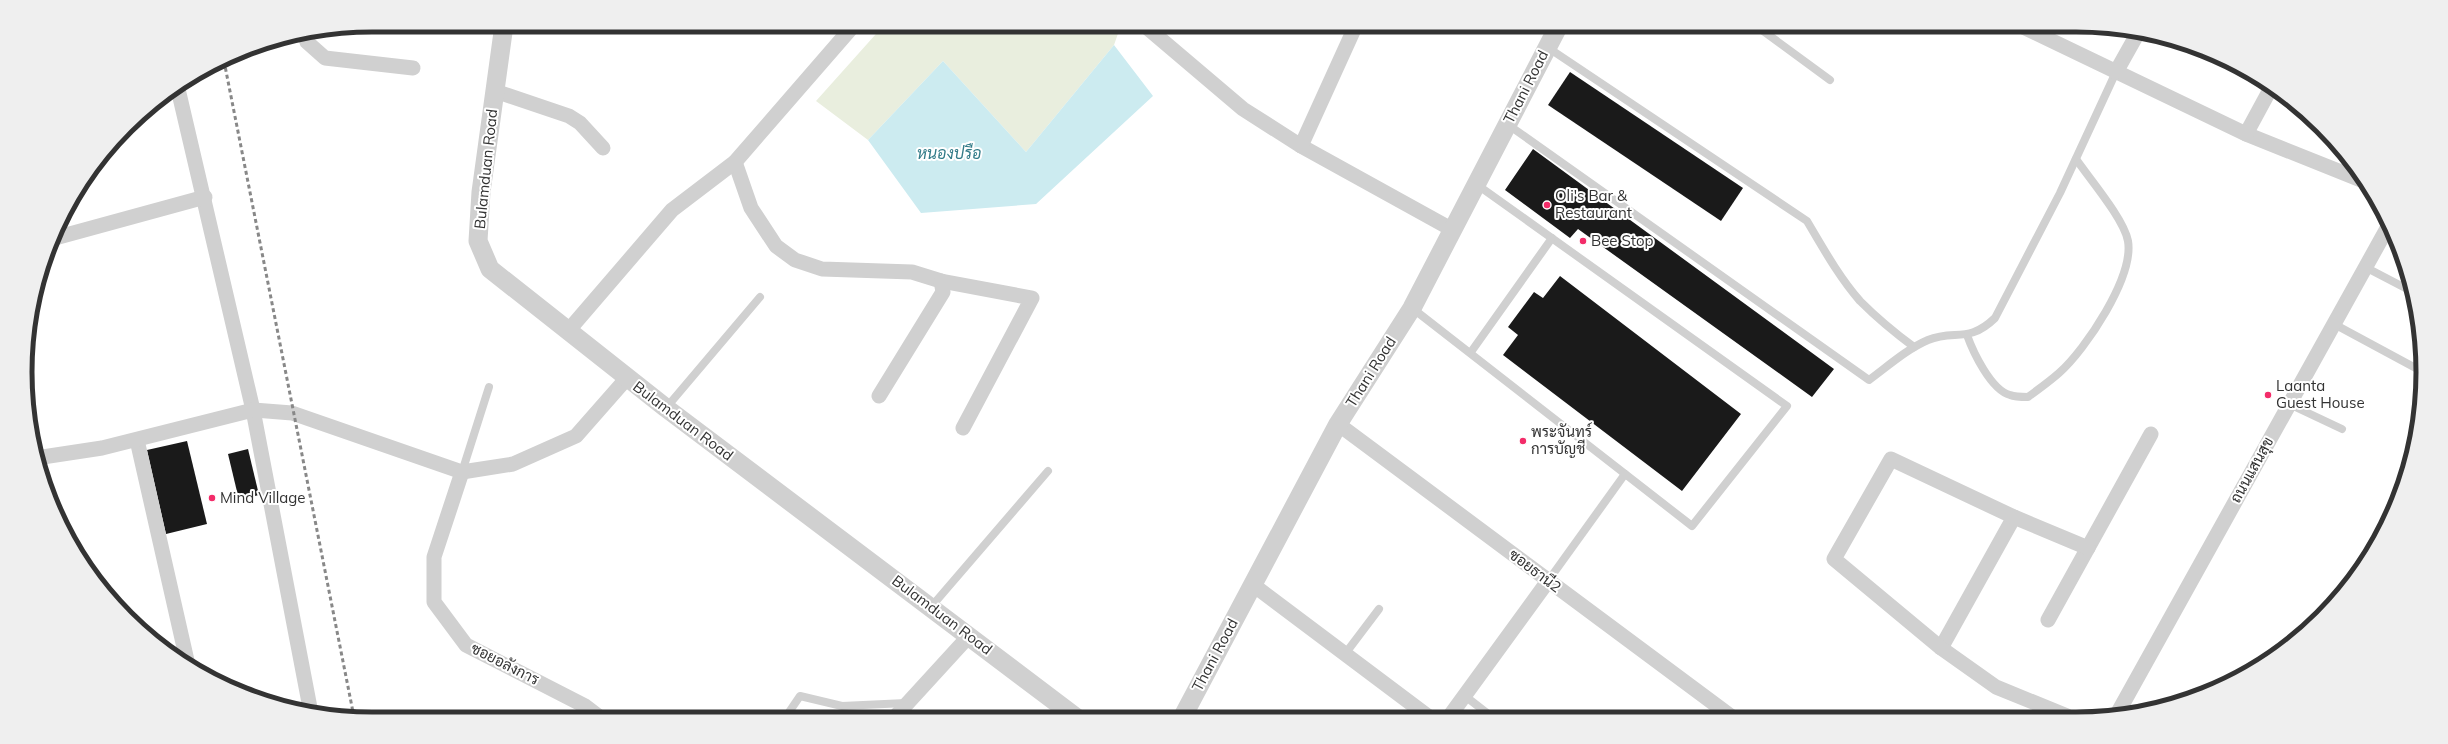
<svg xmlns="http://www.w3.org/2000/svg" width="2448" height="744" font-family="Mulish,Sarabun,sans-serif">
  <rect width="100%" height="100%" fill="#fff"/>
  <!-- green -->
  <polygon fill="#e9eede" points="884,25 1121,25 1114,45 1026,152 943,61 868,140 816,101"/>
  <!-- water -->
  <polygon fill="#ccebf0" points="1114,45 1153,96 1036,204 921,213 868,140 943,61 1026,152"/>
  <!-- building -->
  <g fill="#1a1a1a">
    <polygon points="1570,72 1743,188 1721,221 1548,105"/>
    <polygon points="1533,149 1834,369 1812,397 1578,229 1570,238 1505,190"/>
    <polygon points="1560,276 1741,414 1682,491 1503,355 1518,335 1508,327 1534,292 1543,298"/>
    <polygon points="187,441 207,524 166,534 147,450"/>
    <polygon points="248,449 259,495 239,500 228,454"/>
  </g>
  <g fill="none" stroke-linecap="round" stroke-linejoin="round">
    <!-- service -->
    <g stroke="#d0d0d0" stroke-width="8">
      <polyline points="1755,25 1830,80"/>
      <path d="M 1547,47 L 1807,221 C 1823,248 1839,277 1860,301 C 1877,318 1895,333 1914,347"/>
      <path d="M 1507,124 L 1869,380 C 1888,366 1907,349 1928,340 C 1955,329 1968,344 1995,318 L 2060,193 L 2116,72"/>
      <polyline points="2365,267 2413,292"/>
      <polyline points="1412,308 1692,526 1787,406 1476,184"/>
      <polyline points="2334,324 2423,372"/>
      <path d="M 1967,335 C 1973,352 1991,390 2010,395 C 2015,397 2022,397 2028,397 C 2039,389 2050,381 2059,373 C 2086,349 2134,277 2128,241 C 2124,219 2089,178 2076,159"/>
      <polyline points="1471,352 1552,238"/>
      <polyline points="2289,404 2342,429"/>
      <polyline points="666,408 760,297"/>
      <polyline points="462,472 489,387"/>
      <polyline points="1548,581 1625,474"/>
      <polyline points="931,607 1048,471"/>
      <polyline points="1345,654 1379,609"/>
      <polyline points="1465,696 1492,717"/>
      <polyline points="785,718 800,696 842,706 906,703"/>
    </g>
    <!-- minor -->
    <g stroke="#d0d0d0" stroke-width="15">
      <polyline points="1144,25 1243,109 1301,146 1453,230"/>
      <polyline points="2019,25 2246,134 2366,182"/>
      <polyline points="304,32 307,42 325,58 413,68"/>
      <polyline points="2116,72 2139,31"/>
      <polyline points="178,89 253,410 311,713"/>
      <polyline points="495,91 569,116 580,123 603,148"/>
      <polyline points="2246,134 2272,86"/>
      <polyline points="1301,146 1356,25"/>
      <polyline points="735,162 751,208 776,246 795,260 822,269 912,272 941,281 943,292 879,396"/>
      <polyline points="55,238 205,197"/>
      <polyline points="941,281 1032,298 963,428"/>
      <polyline points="568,331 672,210 735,162 854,25"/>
      <polyline points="1338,424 1732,717"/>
      <polyline points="137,440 188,665"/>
      <polyline points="36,458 102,448 253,410 292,413 462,472 513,464 576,436 627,378"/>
      <polyline points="462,472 434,557 434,602 466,645 585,706 602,719"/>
      <polyline points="1252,584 1429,717"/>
      <polyline points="2048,620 2151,434"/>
      <polyline points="1941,648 2014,517"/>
      <polyline points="2067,716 1996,687 1941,648 1834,559 1891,459 2014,517 2088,548"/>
      <polyline points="2116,716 2389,225"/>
      <polyline points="1449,717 1548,581"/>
      <polyline points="894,718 969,636"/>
    </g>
    <!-- tertiary -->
    <g stroke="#d0d0d0" stroke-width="19">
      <polyline points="504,25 481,192 478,241 490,269 666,408 1077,718"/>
      <polyline points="1182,718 1338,424 1412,308 1559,25"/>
    </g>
    <!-- rail -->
    <polyline stroke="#888" stroke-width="3" stroke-dasharray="4 3" stroke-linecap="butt" points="224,61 354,717"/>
  </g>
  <!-- markers -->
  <g fill="#f32c69" stroke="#fff" stroke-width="1.5">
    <circle cx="1547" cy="205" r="4"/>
    <circle cx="1583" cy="241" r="4"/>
    <circle cx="2268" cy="395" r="4"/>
    <circle cx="1523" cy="441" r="4"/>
    <circle cx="212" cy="498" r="4"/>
  </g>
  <g text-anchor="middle" stroke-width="4" stroke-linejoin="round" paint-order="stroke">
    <!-- street labels -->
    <g font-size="15" fill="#333" stroke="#fff">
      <text transform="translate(1526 87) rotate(-63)" y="5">Thani Road</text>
      <text transform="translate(486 169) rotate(-84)" y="5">Bulamduan Road</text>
      <text transform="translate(1371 372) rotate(-58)" y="5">Thani Road</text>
      <text transform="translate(683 421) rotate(37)" y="5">Bulamduan Road</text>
      <text transform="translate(2252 470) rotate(-61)" y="5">ถนนแสนสุข</text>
      <text transform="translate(1535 571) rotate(37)" y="5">ซอยธานี2</text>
      <text transform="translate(942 615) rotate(37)" y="5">Bulamduan Road</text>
      <text transform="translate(1215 655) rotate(-62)" y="5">Thani Road</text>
      <text transform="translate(505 664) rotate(27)" y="5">ซอยอลังการ</text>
    </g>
    <!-- poi labels -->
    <g font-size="15" fill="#333" stroke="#fff" text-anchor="start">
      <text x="1555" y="201">Oli's Bar &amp;<tspan x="1555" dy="17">Restaurant</tspan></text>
      <text x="1591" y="246">Bee Stop</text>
      <text x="2276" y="391">Laanta<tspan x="2276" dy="17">Guest House</tspan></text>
      <text x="1531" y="437">พระจันทร์<tspan x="1531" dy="17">การบัญชี</tspan></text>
      <text x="220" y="503">Mind Village</text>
    </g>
    <!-- water labels -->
    <g font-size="16" font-style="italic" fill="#327b88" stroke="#fff">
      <text x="949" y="159">หนองปรือ</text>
    </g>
  </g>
  <!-- crop -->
  <path d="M0 0H2448V744H0ZM372 32H2076A340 340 0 0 1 2416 372V372A340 340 0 0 1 2076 712H372A340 340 0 0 1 32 372V372A340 340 0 0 1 372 32Z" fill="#efefef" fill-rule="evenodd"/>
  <path fill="none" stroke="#333" stroke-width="5" d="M372 32H2076A340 340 0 0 1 2416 372V372A340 340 0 0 1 2076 712H372A340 340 0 0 1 32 372V372A340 340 0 0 1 372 32Z"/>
</svg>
